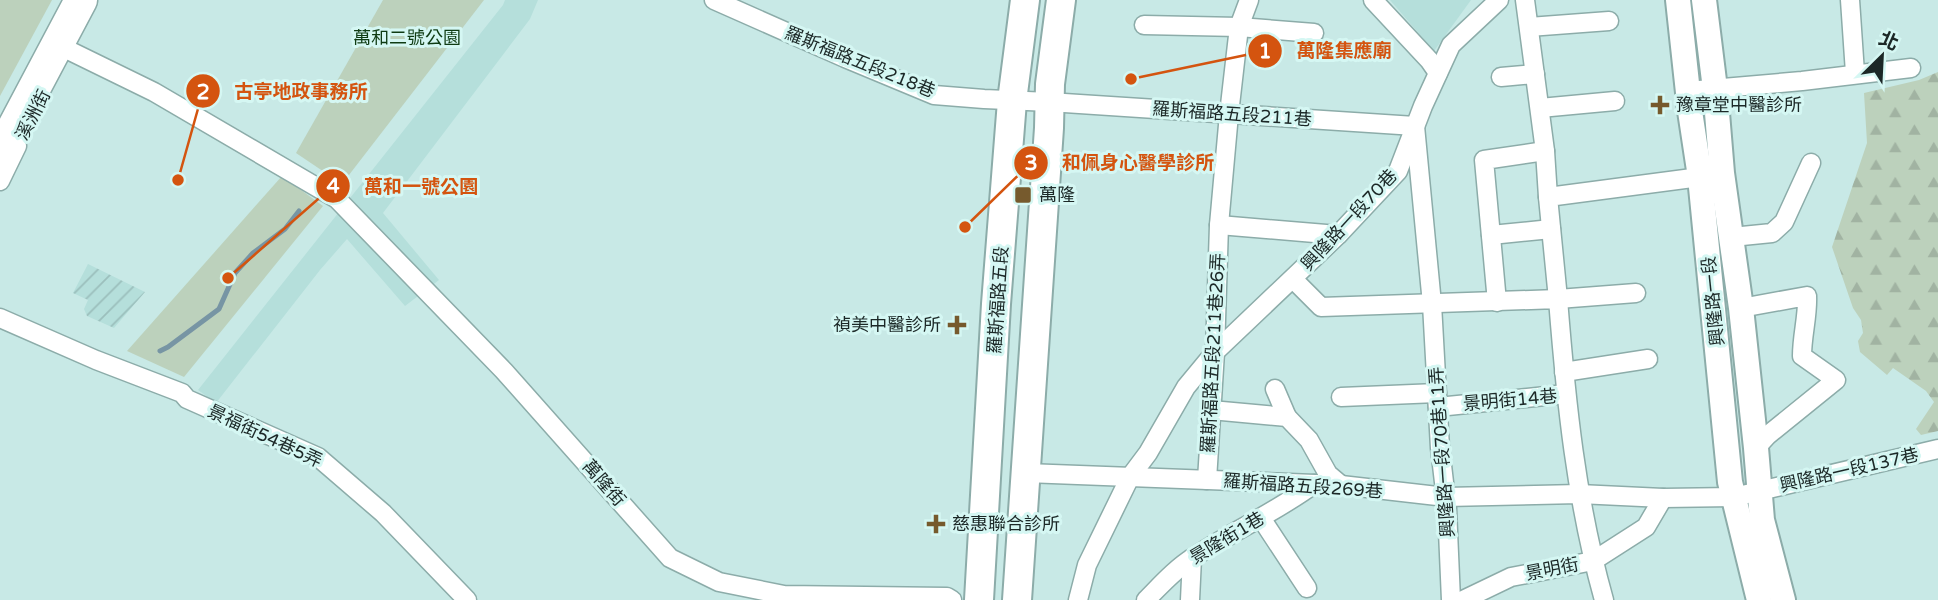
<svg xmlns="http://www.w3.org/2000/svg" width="1938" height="600" font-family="'Varela Round','Noto Sans TC',sans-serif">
  <defs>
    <pattern id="industrial-furrows" width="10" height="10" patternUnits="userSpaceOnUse" patternTransform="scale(1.75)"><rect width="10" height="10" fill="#b5dfdb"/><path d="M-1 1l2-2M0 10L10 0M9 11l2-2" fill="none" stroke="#9bbfbc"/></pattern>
    <pattern id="forest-firs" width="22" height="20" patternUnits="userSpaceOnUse" patternTransform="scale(1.75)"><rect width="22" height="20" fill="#bcd1bc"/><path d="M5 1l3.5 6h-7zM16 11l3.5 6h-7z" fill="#a1b3a2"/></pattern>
  </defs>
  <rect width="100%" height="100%" fill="#c8e9e6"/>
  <!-- built -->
  <g fill="#b5dfdb">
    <polygon points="505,0 538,0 530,19 383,213 439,280 405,306 347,239 320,270 216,403 198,390 503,5"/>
    <polygon points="1390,0 1471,0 1434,51"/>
  </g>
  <!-- industrial -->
  <polygon fill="url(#industrial-furrows)" points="88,264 145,292 114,328 87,316 84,309 88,300 73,293"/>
  <!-- forest -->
  <polygon fill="url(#forest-firs)" points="1938,72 1938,431 1921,435 1916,429 1934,402 1926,391 1893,368 1887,375 1860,352 1858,341 1863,333 1861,320 1853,308 1832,247 1867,143 1864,93 1919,80"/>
  <!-- park -->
  <g fill="#bcd1bc">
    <polygon points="0,0 52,0 0,96"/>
    <polygon points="383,0 484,0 342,184 296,153"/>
    <polygon points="282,176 323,206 184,377 127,351"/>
  </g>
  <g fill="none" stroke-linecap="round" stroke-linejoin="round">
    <!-- stream -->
    <polyline stroke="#7795a4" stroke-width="5" points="160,351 168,347 219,309 235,273 253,253 285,229 299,211"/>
    <!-- street casing -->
    <g stroke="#8caca9" stroke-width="21">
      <g id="street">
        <polyline points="714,0 845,58 934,95 984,99 1049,102 1415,126 1432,304 1440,448 1447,508 1451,600"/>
        <polyline points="1373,0 1429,60 1438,73"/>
        <polyline points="1525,0 1545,151 1548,197"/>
        <polyline points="1850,0 1855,73"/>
        <polyline points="1144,25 1239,27 1314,33"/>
        <polyline points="1529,27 1609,21"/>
        <polyline points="66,49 154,92 337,199 504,371 670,558 719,582 784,595 947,597 952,600"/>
        <polyline points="1501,77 1535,74"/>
        <polyline points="1688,91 1802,81 1911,68"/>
        <polyline points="1540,108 1615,101"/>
        <polyline points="0,181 17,146"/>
        <polyline points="1219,225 1338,235"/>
        <polyline points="1491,235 1551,229"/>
        <polyline points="1732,237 1772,233 1784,222 1811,163"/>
        <path d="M 1293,279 L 1321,307 L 1558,299 C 1566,401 1576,501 1604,600"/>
        <polyline points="1636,293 1558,299 1548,197 1700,177"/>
        <polyline points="1497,302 1484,160 1545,151"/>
        <path d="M 1741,308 L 1807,296 C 1808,316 1802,335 1802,356 L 1836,380 L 1768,435 L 1756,448"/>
        <polyline points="0,318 96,360 182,393 187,399 318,457 383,513 467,600"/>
        <polyline points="1564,372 1648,359"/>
        <polyline points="1275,389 1287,417"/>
        <polyline points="1341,397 1437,393"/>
        <polyline points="1438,407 1565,394"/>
        <polyline points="1211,410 1287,417 1309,440 1328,474 1341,485"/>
        <polyline points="1026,473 1341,485 1446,497 1579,494 1663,498 1734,497 1938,449"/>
        <polyline points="1207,480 1215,352 1219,225 1229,114 1239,27 1249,0"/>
        <polyline points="1261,518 1307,588"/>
        <polyline points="1078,600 1087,565 1130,477 1148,453 1186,387 1215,352 1338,235 1398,171 1423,106 1451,45 1499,0"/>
        <path d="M 1146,600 C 1161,585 1176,568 1194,557 C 1233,531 1276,512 1314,484"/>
        <polyline points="1190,600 1192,558"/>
        <polyline points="1463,600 1511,577 1593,561 1646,527 1663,498"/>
      </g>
    </g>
    <!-- secondary casing -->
    <g stroke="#8caca9" stroke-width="28">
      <g id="secondary">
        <polyline points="1678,0 1690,111 1700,177 1730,482 1759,600"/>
        <polyline points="1704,0 1715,89 1722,173 1741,308 1756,448 1762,520 1783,600"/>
      </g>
    </g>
    <!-- primary casing -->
    <g stroke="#8caca9" stroke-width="32">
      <g id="primary">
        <polyline points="979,600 996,304 1012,101 1025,0"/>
        <polyline points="1017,600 1049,128 1050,84 1061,0"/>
      </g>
    </g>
    <!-- highway casing -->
    <g stroke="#8caca9" stroke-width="35">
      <polyline id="highway" points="0,153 81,0"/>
    </g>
    <!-- street -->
    <use href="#street" stroke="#fff" stroke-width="18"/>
    <!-- secondary -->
    <use href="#secondary" stroke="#fff" stroke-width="24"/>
    <!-- primary -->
    <use href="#primary" stroke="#fff" stroke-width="28"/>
    <!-- highway -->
    <use href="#highway" stroke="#fff" stroke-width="32"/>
  </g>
  <!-- markers -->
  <g fill="#765a2d" stroke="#d5f7f3" stroke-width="2.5">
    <path d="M1656.5 94.5h7v7h7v7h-7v7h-7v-7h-7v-7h7z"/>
    <rect x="1014" y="186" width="18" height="18" rx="3.5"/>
    <path d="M953.5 314.5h7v7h7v7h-7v7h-7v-7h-7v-7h7z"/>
    <path d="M932.5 513.5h7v7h7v7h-7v7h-7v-7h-7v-7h7z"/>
  </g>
  <g text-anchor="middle" stroke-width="6" stroke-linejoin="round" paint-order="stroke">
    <!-- park labels -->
    <g font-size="18" fill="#0f3b13" stroke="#d5f7f3">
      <text x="407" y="44">萬和二號公園</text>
    </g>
    <!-- street labels -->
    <g font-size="18" fill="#1c2827" stroke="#d5f7f3">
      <text transform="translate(860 62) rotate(22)" y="6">羅斯福路五段218巷</text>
      <text transform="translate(1232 114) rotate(4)" y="6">羅斯福路五段211巷</text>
      <text transform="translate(33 115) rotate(-63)" y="6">溪洲街</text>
      <text transform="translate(1349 220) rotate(-47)" y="6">興隆路一段70巷</text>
      <text transform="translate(998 300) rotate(-86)" y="6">羅斯福路五段</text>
      <text transform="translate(1713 301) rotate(-96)" y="6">興隆路一段</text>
      <text transform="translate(1213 353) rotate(-87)" y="6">羅斯福路五段211巷26弄</text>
      <text transform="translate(1510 400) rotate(-5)" y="6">景明街14巷</text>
      <text transform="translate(265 436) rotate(25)" y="6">景福街54巷5弄</text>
      <text transform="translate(1442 452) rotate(-94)" y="6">興隆路一段70巷11弄</text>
      <text transform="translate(1849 470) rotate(-13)" y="6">興隆路一段137巷</text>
      <text transform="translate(604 483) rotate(49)" y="6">萬隆街</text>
      <text transform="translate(1303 486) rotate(4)" y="6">羅斯福路五段269巷</text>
      <text transform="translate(1227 538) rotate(-31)" y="6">景隆街1巷</text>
      <text transform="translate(1552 569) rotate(-11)" y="6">景明街</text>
    </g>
    <!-- poi labels -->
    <g font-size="18" fill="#1c2827" stroke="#d5f7f3" text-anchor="start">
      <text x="1676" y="111">豫章堂中醫診所</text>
      <text x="1039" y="201">萬隆</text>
      <text x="941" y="331" text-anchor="end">禎美中醫診所</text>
      <text x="952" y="530">慈惠聯合診所</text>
    </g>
  </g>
  <!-- callouts -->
  <path fill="none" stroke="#d4540f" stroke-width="2.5" d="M1131 79L1265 51M178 180L203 91M965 227L1031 163M228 278L333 186"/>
  <g fill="#d4540f" stroke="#d5f7f3" stroke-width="2.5">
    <circle cx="1131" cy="79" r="7"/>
    <circle cx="178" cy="180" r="7"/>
    <circle cx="965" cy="227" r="7"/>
    <circle cx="228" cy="278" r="7"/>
    <circle cx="1265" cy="51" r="18"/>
    <circle cx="203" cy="91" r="18"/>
    <circle cx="1031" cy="163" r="18"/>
    <circle cx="333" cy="186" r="18"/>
  </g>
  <g font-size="21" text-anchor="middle" font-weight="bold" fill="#fff">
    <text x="1265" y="58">1</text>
    <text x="203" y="99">2</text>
    <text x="1031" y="170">3</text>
    <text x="333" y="193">4</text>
  </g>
  <g font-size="19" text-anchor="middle" font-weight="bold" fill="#d4540f" stroke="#d5f7f3" stroke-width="6" stroke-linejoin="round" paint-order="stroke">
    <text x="1344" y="57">萬隆集應廟</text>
    <text x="301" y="98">古亭地政事務所</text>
    <text x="1138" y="169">和佩身心醫學診所</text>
    <text x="421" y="193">萬和一號公園</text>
  </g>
  <!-- north arrow -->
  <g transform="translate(1882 56) rotate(24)" stroke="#d5f7f3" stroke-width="5" paint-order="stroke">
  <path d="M0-5L12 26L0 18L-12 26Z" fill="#1c2827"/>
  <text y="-10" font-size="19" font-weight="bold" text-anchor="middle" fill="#1c2827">北</text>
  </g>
</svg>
